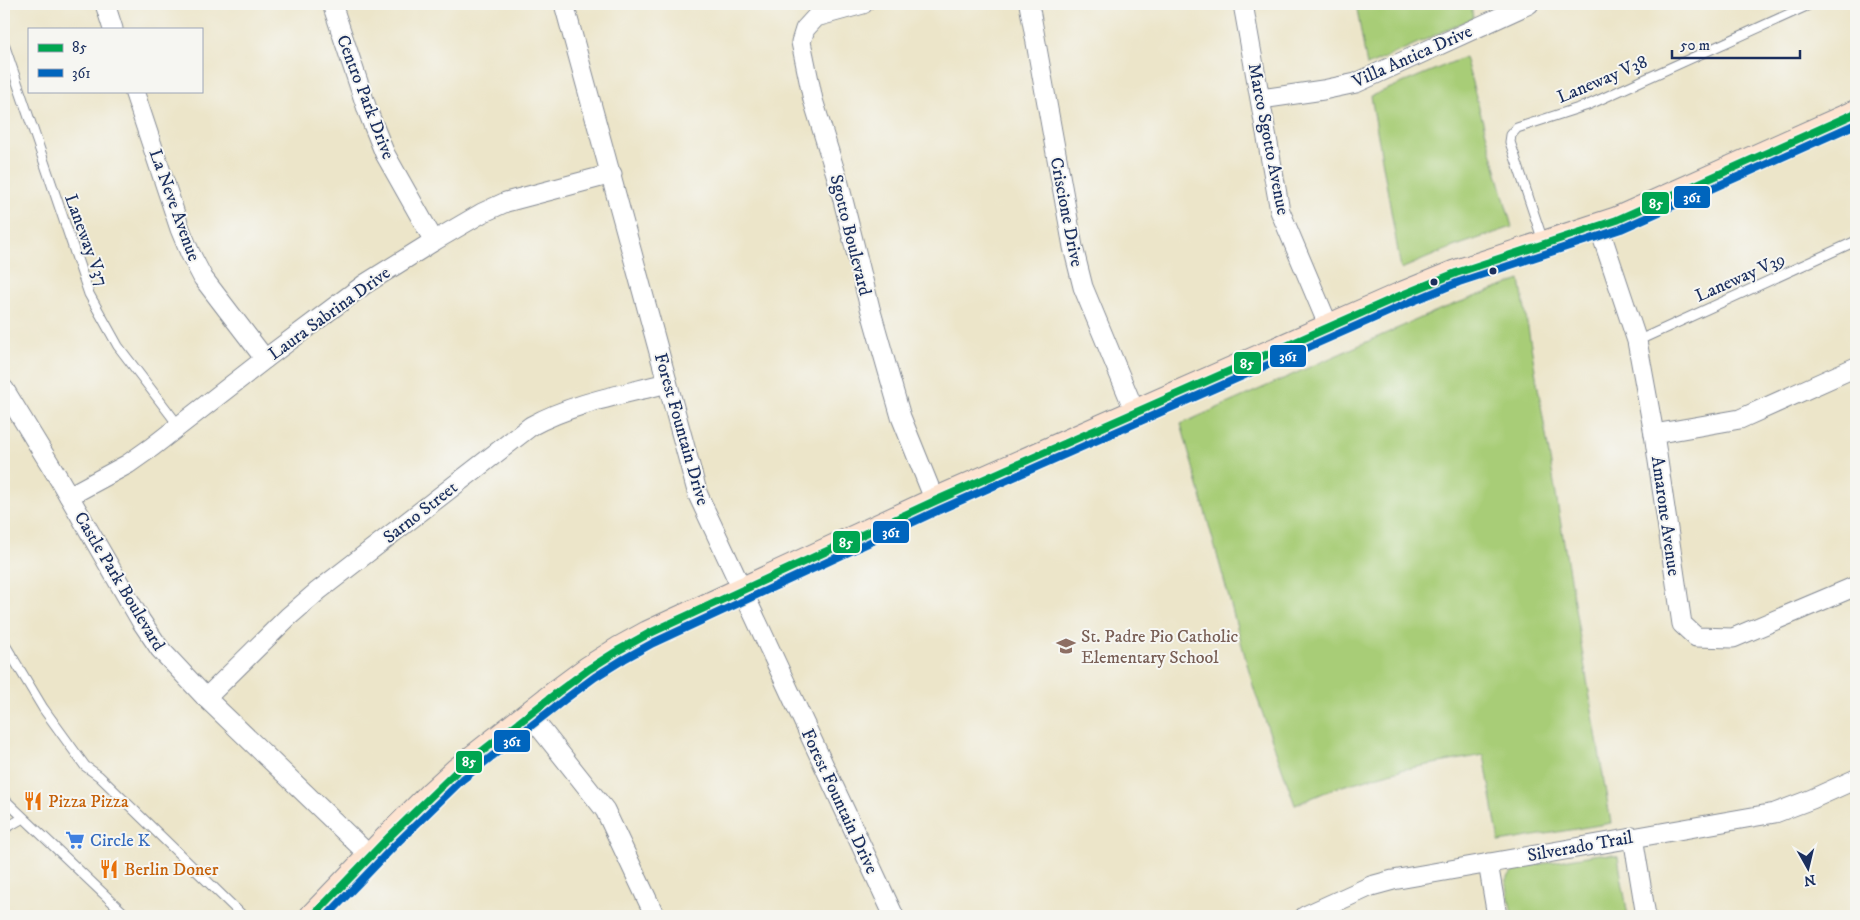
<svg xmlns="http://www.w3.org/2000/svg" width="1860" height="920" font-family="'IM FELL DW Pica',serif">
  <rect width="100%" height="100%" fill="#f6f6f2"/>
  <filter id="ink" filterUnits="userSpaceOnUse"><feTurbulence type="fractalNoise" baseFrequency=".02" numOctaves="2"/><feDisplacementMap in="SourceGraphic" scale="10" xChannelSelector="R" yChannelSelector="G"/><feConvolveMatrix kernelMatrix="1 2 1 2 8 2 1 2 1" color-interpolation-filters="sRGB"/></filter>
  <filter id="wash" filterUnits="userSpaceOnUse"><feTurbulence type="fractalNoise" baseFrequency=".0096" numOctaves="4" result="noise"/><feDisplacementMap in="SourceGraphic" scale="20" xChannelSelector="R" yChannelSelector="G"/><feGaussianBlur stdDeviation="1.12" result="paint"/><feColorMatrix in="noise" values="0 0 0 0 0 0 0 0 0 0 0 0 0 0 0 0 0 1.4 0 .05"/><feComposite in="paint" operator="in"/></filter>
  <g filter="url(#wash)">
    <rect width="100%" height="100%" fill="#ece5c9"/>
    <!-- green -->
    <g fill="#a8cd77" stroke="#627e6a">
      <polygon points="1356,4 1471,4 1473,18 1367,66"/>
      <polygon points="1465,57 1512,227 1453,247 1401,269 1371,96"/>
      <polygon points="1520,280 1611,823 1499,842 1484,755 1400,770 1335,788 1295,805 1254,689 1181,424 1439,310"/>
      <polygon points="1599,854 1612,855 1618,857 1628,916 1512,916 1506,880 1512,872 1523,867"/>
    </g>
  </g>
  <g filter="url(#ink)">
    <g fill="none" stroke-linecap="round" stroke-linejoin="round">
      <!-- lane casing -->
      <g stroke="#848a94" stroke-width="11">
        <g id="lane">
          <polyline points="4,44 89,294 118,346 179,426"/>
          <polyline points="1543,241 1510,142 1511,135 1517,128 1588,105 1811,4"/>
          <polyline points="1637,341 1856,241"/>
          <polyline points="4,643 43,708 85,766 99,776 243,916"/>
          <polyline points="4,799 127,916"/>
          <polyline points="4,829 23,818"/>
        </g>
      </g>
      <!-- street casing -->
      <g stroke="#848a94" stroke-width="21">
        <g id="street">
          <polyline points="105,4 113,29"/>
          <polyline points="332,4 368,112 385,154 434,241"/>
          <polyline points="564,4 698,495 894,916"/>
          <polyline points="863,4 816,17 805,29 801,42 813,100 839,184 870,308 901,417 935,501"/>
          <polyline points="1029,4 1073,247 1083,287 1135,412"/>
          <polyline points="1243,4 1280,211 1329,327"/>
          <polyline points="134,91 180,229 190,253 203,278 265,359"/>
          <polyline points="1261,99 1323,90 1356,83 1529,4"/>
          <polyline points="1599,227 1637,341 1654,434 1682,624 1696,637 1733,638 1856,586"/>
          <polyline points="4,389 59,479 141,621 160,649 206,698 370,856"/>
          <polyline points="1654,434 1740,419 1856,367"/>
          <polyline points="69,496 128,464 152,447 265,359 365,284 434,241 482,213 506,202 612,174"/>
          <path d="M 206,698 L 288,617 L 318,591 L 531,426 C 573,403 621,395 667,383"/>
          <polyline points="529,714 605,810 655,916"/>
          <polyline points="1633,837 1646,916"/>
          <polyline points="1488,863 1497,916"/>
          <polyline points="1305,916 1371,886 1393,880 1775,813 1812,799 1856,779"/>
        </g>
      </g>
      <!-- secondary casing -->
      <g stroke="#848a94" stroke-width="28">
        <polyline id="secondary" points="313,916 390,836 433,793 457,771 558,692 589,669 619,650 648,634 935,501 1402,295 1456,273 1617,220 1856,113"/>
      </g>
      <!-- lane -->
      <use href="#lane" stroke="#fff" stroke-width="9"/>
      <!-- street -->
      <use href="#street" stroke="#fff" stroke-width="19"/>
      <!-- secondary -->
      <use href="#secondary" stroke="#fde4d1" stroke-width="26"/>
      <!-- bus-1 casing -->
      <g stroke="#f6f6f2" stroke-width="11">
        <polyline id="bus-1" points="313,916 390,836 457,771 558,692 589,669 619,650 648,634 935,501 1402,295 1456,273 1617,220 1856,113"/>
      </g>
      <!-- bus-2 casing -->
      <g stroke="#f6f6f2" stroke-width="11">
        <polyline id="bus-2" points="327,916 397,843 463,779 564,700 595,677 624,659 653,643 939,510 1406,304 1459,282 1621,229 1856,124"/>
      </g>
      <!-- bus-1 -->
      <use href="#bus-1" stroke="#00a651" stroke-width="8"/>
      <!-- bus-2 -->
      <use href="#bus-2" stroke="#0065bd" stroke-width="8"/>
    </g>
  </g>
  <!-- icons -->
  <defs>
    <g id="school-bare" transform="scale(1.5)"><path d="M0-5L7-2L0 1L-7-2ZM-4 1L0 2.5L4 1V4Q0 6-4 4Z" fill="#8d6e63" stroke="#f6f6f2" stroke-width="2.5" paint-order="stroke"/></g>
    <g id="restaurant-bare" transform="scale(1.5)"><path d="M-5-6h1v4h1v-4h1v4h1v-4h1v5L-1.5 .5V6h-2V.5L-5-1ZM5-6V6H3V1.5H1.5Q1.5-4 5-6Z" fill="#e8710a" stroke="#f6f6f2" stroke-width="2.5" paint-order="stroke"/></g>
    <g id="supermarket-bare" transform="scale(1.5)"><path d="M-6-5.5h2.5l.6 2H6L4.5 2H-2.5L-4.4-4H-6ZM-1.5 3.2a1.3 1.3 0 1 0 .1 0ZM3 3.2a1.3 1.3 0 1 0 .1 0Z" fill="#3f7fe0" stroke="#f6f6f2" stroke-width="2.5" paint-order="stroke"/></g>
  </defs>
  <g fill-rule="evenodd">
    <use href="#school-bare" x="1066" y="646"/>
    <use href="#restaurant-bare" x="33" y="801"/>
    <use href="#supermarket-bare" x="75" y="840"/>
    <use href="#restaurant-bare" x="109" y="869"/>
  </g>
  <!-- markers -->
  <g fill="#1b2f5e" stroke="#f6f6f2" stroke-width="2">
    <circle cx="1493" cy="271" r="4.5"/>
    <circle cx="1434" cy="282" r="4.5"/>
  </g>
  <g text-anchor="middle" stroke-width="4" stroke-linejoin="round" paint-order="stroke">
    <!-- street labels -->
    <g font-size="18" fill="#1b2f5e" stroke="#f6f6f2">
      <text transform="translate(1412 56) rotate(-24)" y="6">Villa Antica Drive</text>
      <text transform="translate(1602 79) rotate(-23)" y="6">Laneway V38</text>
      <text transform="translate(366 97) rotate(69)" y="6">Centro Park Drive</text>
      <text transform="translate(1269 139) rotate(79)" y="6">Marco Sgotto Avenue</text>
      <text transform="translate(175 205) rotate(70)" y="6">La Neve Avenue</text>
      <text transform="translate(1067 212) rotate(79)" y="6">Criscione Drive</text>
      <text transform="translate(851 235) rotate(76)" y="6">Sgotto Boulevard</text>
      <text transform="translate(87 240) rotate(70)" y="6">Laneway V37</text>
      <text transform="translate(1740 277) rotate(-24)" y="6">Laneway V39</text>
      <text transform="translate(329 313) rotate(-36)" y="6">Laura Sabrina Drive</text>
      <text transform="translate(682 429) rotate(74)" y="6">Forest Fountain Drive</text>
      <text transform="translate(420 512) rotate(-38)" y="6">Sarno Street</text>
      <text transform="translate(1666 516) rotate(82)" y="6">Amarone Avenue</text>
      <text transform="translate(120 581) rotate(59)" y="6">Castle Park Boulevard</text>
      <text transform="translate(840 801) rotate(65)" y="6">Forest Fountain Drive</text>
      <text transform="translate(1580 846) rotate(-10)" y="6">Silverado Trail</text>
    </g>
    <!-- education labels -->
    <g font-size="18" fill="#785e54" stroke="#f6f6f2" text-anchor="start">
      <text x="1081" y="642">St. Padre Pio Catholic<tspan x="1081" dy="21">Elementary School</tspan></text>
    </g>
    <!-- food labels -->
    <g font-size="18" fill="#c56008" stroke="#f6f6f2" text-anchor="start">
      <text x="48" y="807">Pizza Pizza</text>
      <text x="124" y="875">Berlin Doner</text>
    </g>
    <!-- shop labels -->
    <g font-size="18" fill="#366cbe" stroke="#f6f6f2" text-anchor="start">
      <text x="90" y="846">Circle K</text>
    </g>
  </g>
  <g stroke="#f6f6f2" stroke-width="2">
    <rect x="1673" y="185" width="38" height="24" rx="5" fill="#0065bd"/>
    <rect x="1641" y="191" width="29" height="24" rx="5" fill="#00a651"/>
    <rect x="1269" y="344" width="38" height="24" rx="5" fill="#0065bd"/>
    <rect x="1233" y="351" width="29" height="24" rx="5" fill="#00a651"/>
    <rect x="872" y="520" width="38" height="24" rx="5" fill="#0065bd"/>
    <rect x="832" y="530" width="29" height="24" rx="5" fill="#00a651"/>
    <rect x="493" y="729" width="38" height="24" rx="5" fill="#0065bd"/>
    <rect x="455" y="750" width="28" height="24" rx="5" fill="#00a651"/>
  </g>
  <g font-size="14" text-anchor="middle" font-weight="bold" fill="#fff">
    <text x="1692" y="202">361</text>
    <text x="1656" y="208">85</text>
    <text x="1288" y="361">361</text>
    <text x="1247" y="368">85</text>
    <text x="891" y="537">361</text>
    <text x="846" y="547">85</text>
    <text x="512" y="746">361</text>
    <text x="469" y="766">85</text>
  </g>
  <!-- margin -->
  <rect width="1860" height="920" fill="none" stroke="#f6f6f2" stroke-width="20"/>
  <!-- legend -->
  <rect x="28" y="28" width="175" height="65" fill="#f6f6f2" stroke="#9ea6b7"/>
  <rect x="38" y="44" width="25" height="8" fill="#00a651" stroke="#9ea6b7"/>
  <text x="72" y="52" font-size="15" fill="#1b2f5e">85</text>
  <rect x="38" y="69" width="25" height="8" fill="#0065bd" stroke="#9ea6b7"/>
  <text x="72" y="78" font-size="15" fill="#1b2f5e">361</text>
  <!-- north arrow -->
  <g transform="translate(1808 868) rotate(172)" stroke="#f6f6f2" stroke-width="4" paint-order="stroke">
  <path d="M0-4L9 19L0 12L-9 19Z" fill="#1b2f5e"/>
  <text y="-8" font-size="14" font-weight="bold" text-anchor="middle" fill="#1b2f5e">N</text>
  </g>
  <!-- scale -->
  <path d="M1672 50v8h128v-8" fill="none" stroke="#1b2f5e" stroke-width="2.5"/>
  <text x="1680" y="50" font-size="15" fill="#1b2f5e" stroke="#f6f6f2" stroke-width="4" paint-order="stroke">50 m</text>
</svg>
